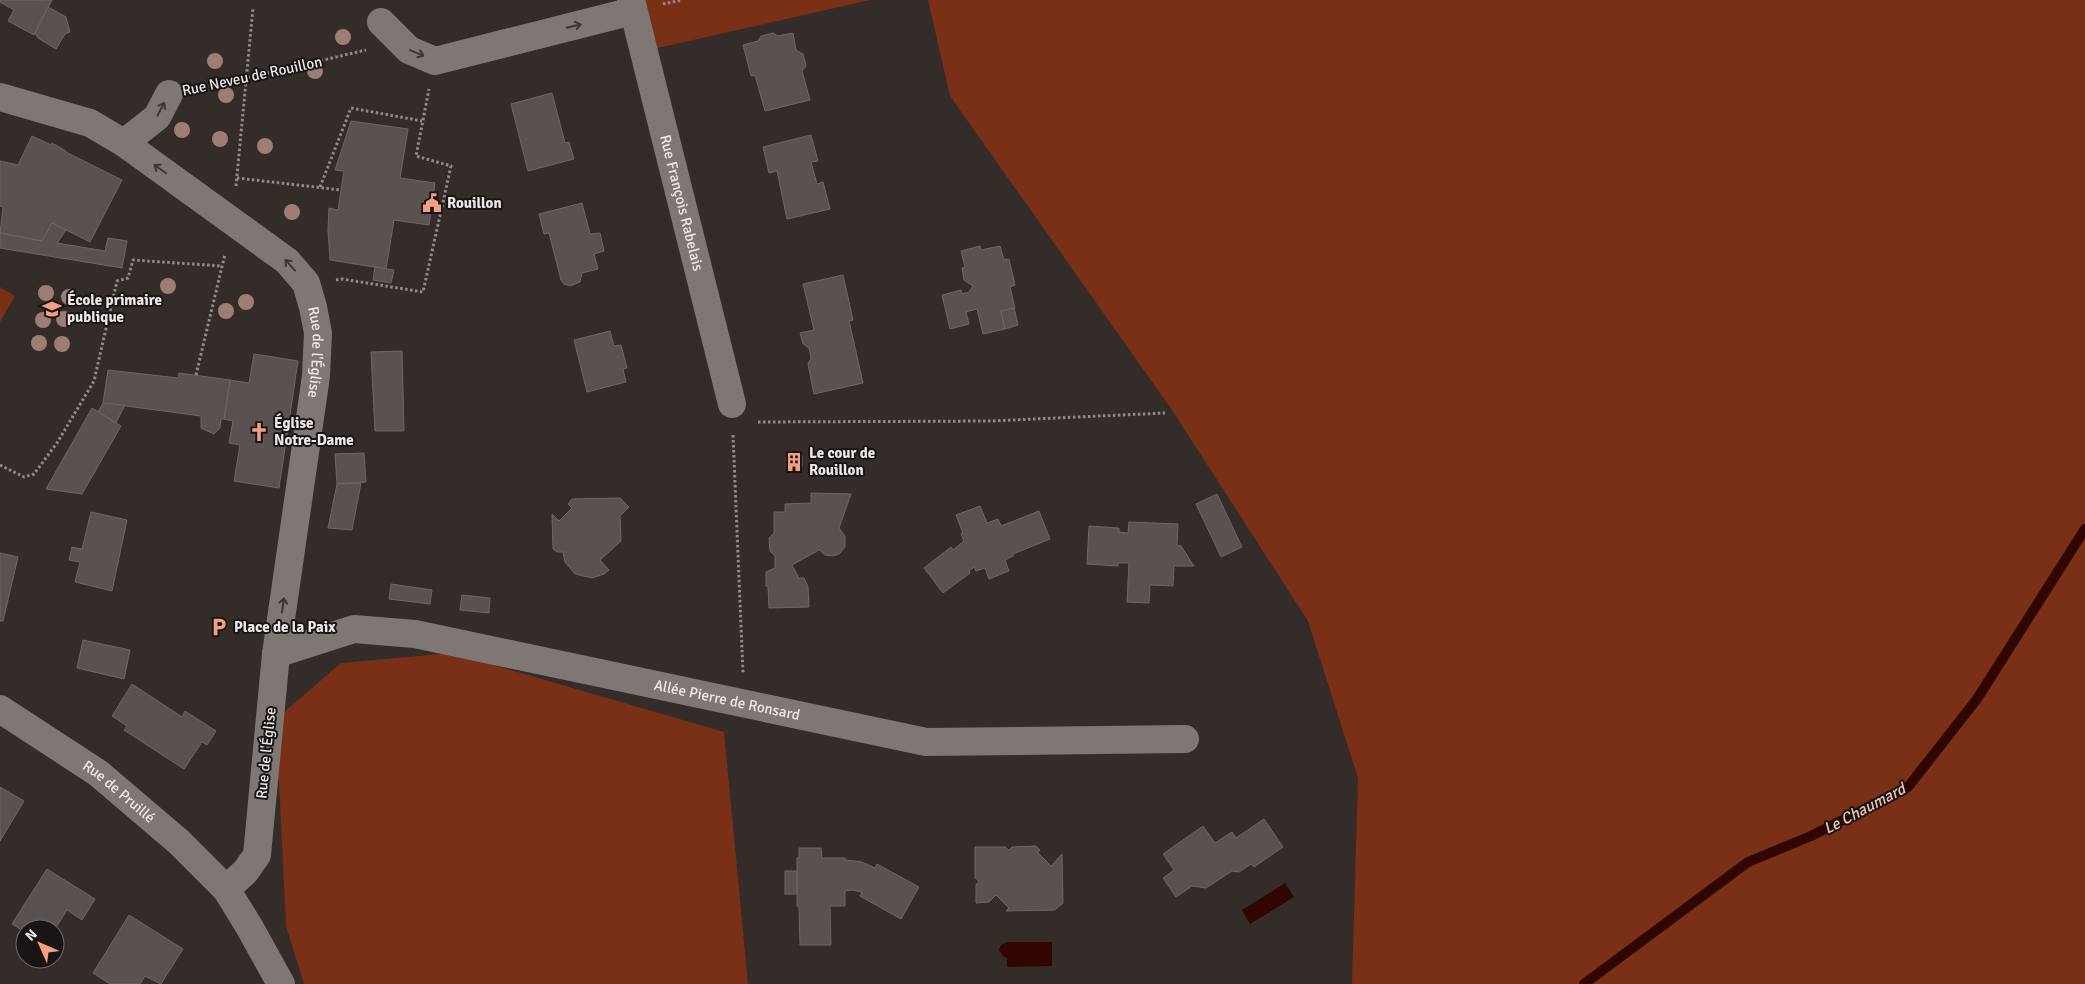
<svg xmlns="http://www.w3.org/2000/svg" width="2085" height="984" font-family="Signika,sans-serif">
  <rect width="100%" height="100%" fill="#332c29"/>
  <!-- green -->
  <g fill="#7a3016">
    <polygon points="642,0 870,0 653,49"/>
    <polygon points="928,0 2085,0 2085,984 1352,984 1358,778 1308,621 1172,410 950,96"/>
    <polygon points="0,287 15,296 0,322"/>
    <polygon points="452,653 724,732 748,984 304,984 286,926 276,719 341,663"/>
  </g>
  <!-- water -->
  <g fill="#310500">
    <polygon points="1285,883 1294,897 1250,924 1242,910"/>
    <polygon points="1007,942 1052,942 1052,966 1007,967 1007,958 1003,956 999,950 1001,945"/>
  </g>
  <g fill="none" stroke-linecap="round" stroke-linejoin="round">
    <!-- stream -->
    <polyline stroke="#310500" stroke-width="10" points="1584,984 1748,862 1811,836 1908,787 1977,699 2085,529"/>
  </g>
  <!-- building -->
  <g fill="#5a5250" stroke="#6f6764">
    <polygon points="0,0 52,0 34,35 8,21 14,10 0,2"/>
    <polygon points="48,7 66,17 70,32 65,34 56,49 38,38 35,33"/>
    <polygon points="773,33 778,36 793,33 796,50 803,54 806,66 802,71 810,100 765,111 755,75 751,76 743,45 758,41 761,36"/>
    <polygon points="552,93 565,143 569,142 574,159 528,171 511,104"/>
    <polygon points="351,121 408,129 400,178 435,183 429,225 394,220 386,269 330,260 328,230 329,208 338,210 344,171 335,170"/>
    <polygon points="811,135 818,161 811,162 817,184 823,182 830,209 787,219 777,171 769,173 763,147"/>
    <polygon points="32,136 51,145 52,143 66,151 66,152 122,180 90,242 52,223 42,241 0,233 3,207 0,206 0,161 18,165"/>
    <polygon points="582,203 590,234 600,233 604,251 594,254 598,269 582,273 580,282 570,286 564,284 561,280 549,233 544,234 539,214"/>
    <polygon points="52,223 66,230 57,243 105,251 108,238 127,241 122,268 0,248 0,233 42,241"/>
    <polygon points="980,246 981,250 1000,246 1004,260 1009,259 1015,285 1010,287 1015,308 1001,311 1005,329 983,334 977,309 966,312 969,324 950,329 942,295 961,290 962,294 969,292 973,286 964,280 962,268 965,267 961,251"/>
    <polygon points="375,267 394,270 391,283 373,280"/>
    <polygon points="843,275 853,320 849,321 863,383 814,394 808,364 811,358 809,348 803,344 800,333 814,330 803,284"/>
    <polygon points="1014,308 1018,325 1005,329 1001,311"/>
    <polygon points="610,331 614,346 621,345 627,368 623,369 626,382 587,392 574,340"/>
    <polygon points="402,351 404,431 375,431 371,352"/>
    <polygon points="254,354 298,361 279,488 234,481 240,445 229,443 233,421 224,419 230,380 249,383"/>
    <polygon points="108,370 178,378 179,373 230,380 224,419 221,419 220,428 214,434 201,428 201,416 103,403"/>
    <polygon points="103,403 125,405 116,423 98,412"/>
    <polygon points="92,408 121,426 82,494 46,489"/>
    <polygon points="364,453 366,482 337,484 335,454"/>
    <polygon points="802,456 802,466 787,467 786,457"/>
    <polygon points="361,483 352,530 328,528 337,484"/>
    <polygon points="811,493 851,494 839,528 845,536 845,547 839,554 833,556 825,555 819,550 792,565 799,578 804,578 808,587 809,607 769,608 768,586 766,586 766,572 775,568 775,556 770,551 769,538 774,533 774,512 785,512 785,504 811,503"/>
    <polygon points="1217,494 1242,547 1221,557 1196,504"/>
    <polygon points="620,498 629,507 620,516 621,541 600,560 609,570 604,574 592,578 575,574 565,562 563,552 557,552 553,549 552,514 559,521 572,508 568,504 572,499"/>
    <polygon points="980,506 987,523 998,519 1001,526 1039,511 1050,539 1013,554 1013,556 1005,560 1009,571 989,579 985,568 976,571 974,567 969,571 970,573 943,593 924,568 951,547 953,550 964,541 961,534 963,533 956,515"/>
    <polygon points="91,512 127,520 112,591 75,582 80,562 69,560 72,547 82,549"/>
    <polygon points="1129,522 1178,524 1177,545 1181,546 1194,566 1174,566 1173,586 1150,585 1149,603 1127,602 1129,563 1118,563 1118,566 1087,564 1089,526 1119,528 1119,532 1128,533"/>
    <polygon points="0,553 18,557 3,621 0,621"/>
    <polygon points="391,584 432,590 430,604 389,599"/>
    <polygon points="462,595 490,598 489,613 460,610"/>
    <polygon points="83,640 130,650 124,679 77,668"/>
    <polygon points="132,684 182,717 185,711 216,731 207,745 202,742 184,769 124,730 127,726 112,716"/>
    <polygon points="0,787 24,801 0,841"/>
    <polygon points="1264,819 1283,847 1254,867 1251,864 1239,872 1232,871 1206,888 1192,886 1176,897 1163,878 1174,870 1163,854 1203,826 1215,843 1232,832 1236,838"/>
    <polygon points="1036,846 1040,850 1038,853 1051,866 1062,854 1063,903 1055,910 1006,911 1009,908 996,895 989,902 976,903 976,885 979,881 975,878 975,847 1005,847 1009,850 1012,847"/>
    <polygon points="799,848 821,848 822,858 845,858 845,860 862,862 875,868 877,864 919,887 901,919 860,896 862,892 852,890 845,891 845,906 830,906 831,945 800,945 799,907 797,906 797,858 799,858"/>
    <polygon points="47,869 95,899 82,920 67,910 55,929 25,929 25,932 12,924"/>
    <rect x="785" y="871" width="12" height="23"/>
    <polygon points="129,915 183,949 161,984 145,976 140,984 110,984 93,973"/>
  </g>
  <g fill="none" stroke-linecap="round" stroke-linejoin="round">
    <!-- path -->
    <g stroke="#918b89" stroke-width="3" stroke-dasharray="2.5 2.5" stroke-linecap="butt">
      <polyline points="663,4 682,0"/>
      <polyline points="199,89 366,50"/>
      <polyline points="237,178 341,190"/>
      <polyline points="236,186 253,8"/>
      <polyline points="320,187 351,108 422,121"/>
      <polyline points="336,280 342,279 423,292 451,166 416,156 429,89"/>
      <polyline points="196,375 225,254"/>
      <polyline points="758,422 991,421 1165,413"/>
      <polyline points="733,435 743,673"/>
      <polyline points="0,465 24,477 34,474 57,443 94,381 117,281 128,278 133,260 222,266"/>
    </g>
    <!-- minor -->
    <g stroke="#7f7774" stroke-width="28">
      <path id="s1" d="M 631,0 L 732,404"/>
      <polyline points="381,22 409,50 435,61 633,11"/>
      <path id="s2" d="M 0,97 L 90,123 L 124,143 L 287,261 L 306,283 L 313,307 L 318,333 L 316,376 L 276,654 L 257,855 L 245,872 L 226,889"/>
      <polyline points="124,143 157,117 169,94"/>
      <path id="s3" d="M 276,654 L 354,629 L 415,634 L 926,742 L 1185,739"/>
    </g>
    <!-- tertiary -->
    <path stroke="#7f7774" stroke-width="28" id="s4" d="M 0,709 L 98,773 L 179,842 L 226,889 L 250,928 L 281,984"/>
  </g>
  <!-- trees -->
  <g fill="#9d7e74">
    <circle cx="343" cy="37" r="8"/>
    <circle cx="215" cy="61" r="8"/>
    <circle cx="315" cy="71" r="8"/>
    <circle cx="226" cy="95" r="8"/>
    <circle cx="182" cy="130" r="8"/>
    <circle cx="220" cy="139" r="8"/>
    <circle cx="265" cy="146" r="8"/>
    <circle cx="292" cy="212" r="8"/>
    <circle cx="168" cy="286" r="8"/>
    <circle cx="46" cy="293" r="8"/>
    <circle cx="69" cy="297" r="8"/>
    <circle cx="246" cy="302" r="8"/>
    <circle cx="226" cy="311" r="8"/>
    <circle cx="64" cy="319" r="8"/>
    <circle cx="43" cy="320" r="8"/>
    <circle cx="39" cy="343" r="8"/>
    <circle cx="62" cy="344" r="8"/>
  </g>
  <!-- one-way arrows -->
  <defs><path id="oneway-shaft" d="M-6 0H5M1.5-3L5.5 0L1.5 3" fill="none" stroke-width="1.6" stroke-linecap="round" stroke-linejoin="round" transform="scale(1.25)"/></defs>
  <g stroke="#3c3736">
    <use href="#oneway-shaft" transform="translate(574 26) rotate(-14)"/>
    <use href="#oneway-shaft" transform="translate(417 53) rotate(23)"/>
    <use href="#oneway-shaft" transform="translate(161 109) rotate(-62)"/>
    <use href="#oneway-shaft" transform="translate(160 169) rotate(-145)"/>
    <use href="#oneway-shaft" transform="translate(290 265) rotate(-132)"/>
    <use href="#oneway-shaft" transform="translate(283 605) rotate(-82)"/>
  </g>
  <!-- icons -->
  <defs>
    <g id="civic-bare" transform="scale(1.5)"><path d="M-.6-6.5H3V-4.5H.6V-3L4-1V1h2V6H-6V1h2V-1L-.6-3ZM-1.2 2.5V6h2.4V2.5Z" fill="#f39f84" stroke="#181514" stroke-width="2.5" paint-order="stroke"/></g>
    <g id="school-bare" transform="scale(1.5)"><path d="M0-5L7-2L0 1L-7-2ZM-4 1L0 2.5L4 1V4Q0 6-4 4Z" fill="#f39f84" stroke="#181514" stroke-width="2.5" paint-order="stroke"/></g>
    <g id="church-bare" transform="scale(1.5)"><path d="M-1.2-6h2.4v3.5h3.3v2.4h-3.3V6h-2.4V-.1h-3.3v-2.4h3.3Z" fill="#f39f84" stroke="#181514" stroke-width="2.5" paint-order="stroke"/></g>
    <g id="building-bare" transform="scale(1.5)"><path d="M-4-6H4V6H1V3H-1V6H-4ZM-2.5-4.3h1.7v1.8h-1.7ZM.8-4.3h1.7v1.8H.8ZM-2.5-1h1.7V.8h-1.7ZM.8-1h1.7V.8H.8Z" fill="#f39f84" stroke="#181514" stroke-width="2.5" paint-order="stroke"/></g>
    <g id="parking-bare" transform="scale(1.5)"><path d="M-3.5-5.5H1a3.5 3.5 0 0 1 0 7H-1V5.5H-3.5ZM-1-3.4V-.6H.8a1.4 1.4 0 0 0 0-2.8Z" fill="#f39f84" stroke="#181514" stroke-width="2.5" paint-order="stroke"/></g>
  </defs>
  <g fill-rule="evenodd">
    <use href="#civic-bare" x="432" y="203"/>
    <use href="#school-bare" x="52" y="309"/>
    <use href="#church-bare" x="259" y="432"/>
    <use href="#building-bare" x="794" y="462"/>
    <use href="#parking-bare" x="219" y="627"/>
  </g>
  <g text-anchor="middle" stroke-width="4" stroke-linejoin="round" paint-order="stroke">
    <!-- street labels -->
    <g font-size="15" fill="#ede8e7" stroke="#181514">
      <text transform="translate(252 76) rotate(-12)" y="5">Rue Neveu de Rouillon</text>
      <text dy="5" stroke="none"><textPath href="#s1" startOffset="209">Rue François Rabelais</textPath></text>
      <text dy="5" stroke="none"><textPath href="#s2" startOffset="434">Rue de l'Église</textPath></text>
      <text dy="5" stroke="none"><textPath href="#s3" startOffset="462">Allée Pierre de Ronsard</textPath></text>
      <text transform="translate(266 753) rotate(-84)" y="5">Rue de l'Église</text>
      <text dy="5" stroke="none"><textPath href="#s4" startOffset="145">Rue de Pruillé</textPath></text>
    </g>
    <!-- poi labels -->
    <g font-size="15" font-weight="bold" fill="#ede8e7" stroke="#181514" text-anchor="start">
      <text x="447" y="208">Rouillon</text>
      <text x="67" y="305">École primaire<tspan x="67" dy="17">publique</tspan></text>
      <text x="274" y="428">Église<tspan x="274" dy="17">Notre-Dame</tspan></text>
      <text x="809" y="458">Le cour de<tspan x="809" dy="17">Rouillon</tspan></text>
      <text x="234" y="632">Place de la Paix</text>
    </g>
    <!-- water labels -->
    <g font-size="16" font-style="italic" fill="#f5c3b3" stroke="#181514">
      <text transform="translate(1864 808) rotate(-28)" y="6">Le Chaumard</text>
    </g>
  </g>
  <!-- north arrow -->
  <g transform="translate(40 944) rotate(315)"><circle r="24" fill="#181514" stroke="#6d6968"/>
  <path d="M0-4L9 19L0 12L-9 19Z" fill="#f39f84"/>
  <text y="-8" font-size="14" font-weight="bold" text-anchor="middle" fill="#ede8e7">N</text>
  </g>
</svg>
